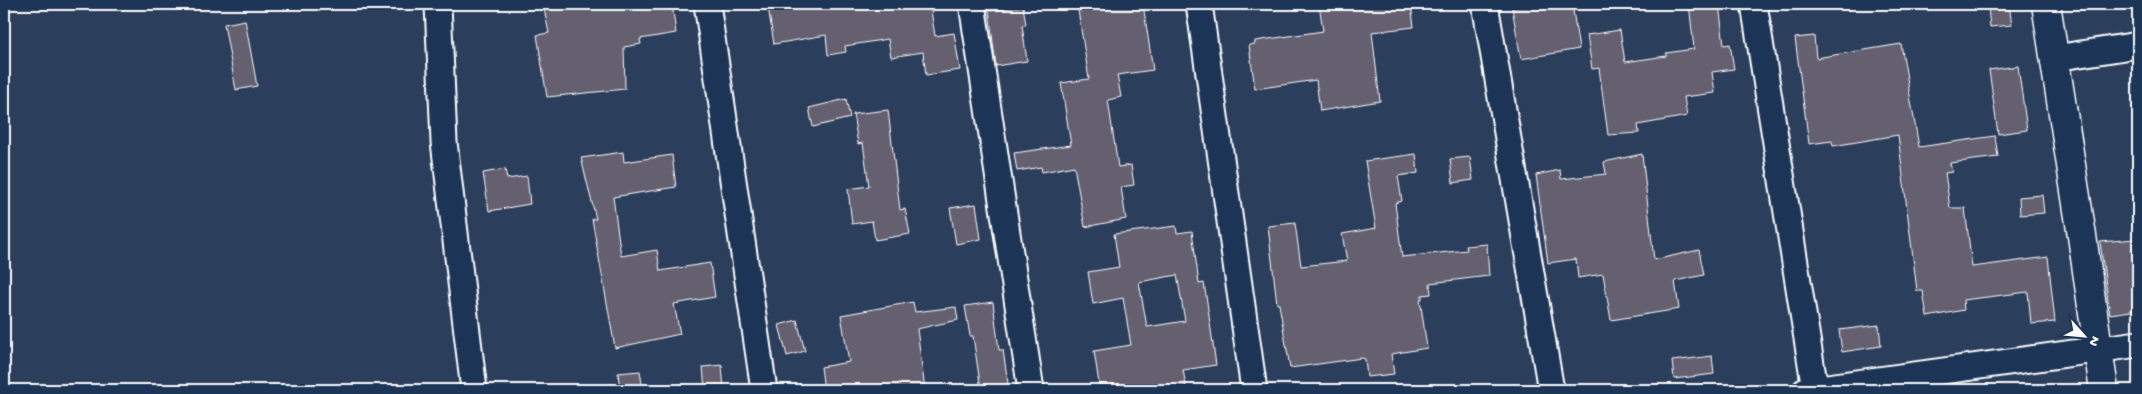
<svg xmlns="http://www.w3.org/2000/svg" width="2142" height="394" viewBox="0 0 2142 394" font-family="'Gochi Hand',sans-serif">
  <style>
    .building { fill: #656170; stroke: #fff; fill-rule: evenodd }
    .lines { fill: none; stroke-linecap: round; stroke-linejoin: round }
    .minor-casing { stroke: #fff; stroke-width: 29 }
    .tertiary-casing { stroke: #fff; stroke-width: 31 }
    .minor { stroke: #1d3557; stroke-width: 25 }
    .tertiary { stroke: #1d3557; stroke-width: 28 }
  </style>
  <rect width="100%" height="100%" fill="#2b3e5c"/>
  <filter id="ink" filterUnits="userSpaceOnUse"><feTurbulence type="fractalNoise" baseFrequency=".02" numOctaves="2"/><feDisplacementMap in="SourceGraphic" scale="10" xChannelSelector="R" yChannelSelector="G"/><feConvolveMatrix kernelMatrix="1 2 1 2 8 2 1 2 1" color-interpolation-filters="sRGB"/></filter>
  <g filter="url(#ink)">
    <g class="building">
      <polygon points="543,4 584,4 585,7 616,4 672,4 676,33 640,39 641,44 624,47 625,89 547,97 537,35 549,33"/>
      <polygon points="787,4 930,4 935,36 954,33 960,70 926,75 923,52 891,57 888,39 845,46 846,52 828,55 826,35 774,44 768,7"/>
      <polygon points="1077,4 1143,4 1153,70 1117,75 1121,97 1108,100 1118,167 1131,165 1134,185 1121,187 1126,219 1085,227 1074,166 1042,172 1041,167 1017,171 1014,153 1071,145 1061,83 1089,79"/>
      <polygon points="1319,4 1411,4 1414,27 1372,32 1380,101 1320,111 1316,80 1255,89 1249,45 1255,44 1255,41 1323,31"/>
      <polygon points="1535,4 1572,4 1579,49 1521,59 1512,8"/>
      <polygon points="1689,4 1719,4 1724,45 1730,44 1734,69 1712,72 1715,93 1684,97 1687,116 1638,125 1639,133 1608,135 1599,68 1592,69 1587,35 1620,30 1625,62 1666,56 1666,53 1694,49"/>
      <polygon points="2009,5 2012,25 1990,27 1988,7"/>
      <polygon points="1023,6 1026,25 1022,25 1027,61 996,66 989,11"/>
      <polygon points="245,20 257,86 236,90 224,24"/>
      <polygon points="1814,36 1816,58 1901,44 1919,147 1995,136 1998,157 1950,163 1952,172 1945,173 1950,208 1965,208 1972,267 2048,257 2055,322 2031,324 2028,292 1963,300 1964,310 1927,317 1923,291 1917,291 1898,135 1833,146 1832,141 1809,144 1795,38"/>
      <polygon points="2018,66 2027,130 1998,134 1989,70"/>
      <polygon points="846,99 850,118 813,127 809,108"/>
      <polygon points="888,110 900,210 905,209 910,234 875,240 872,221 852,224 848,189 869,186 863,143 858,144 853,114"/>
      <polygon points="623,152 624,162 672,155 676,187 613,197 621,256 657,250 660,271 710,263 715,297 674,304 680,334 615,348 592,219 596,219 581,158"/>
      <polygon points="1416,154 1418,173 1398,176 1402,201 1395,203 1402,257 1467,250 1466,246 1487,244 1489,276 1430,283 1431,294 1422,295 1422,299 1420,299 1427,348 1391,354 1394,374 1367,377 1365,359 1362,358 1290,368 1279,304 1277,304 1268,226 1295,223 1301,266 1347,261 1342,234 1376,228 1365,161"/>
      <polygon points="1642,154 1654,260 1699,250 1704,275 1675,281 1679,309 1611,320 1603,274 1578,278 1576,259 1548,263 1536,175 1560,170 1561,179 1606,174 1604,162"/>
      <polygon points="1470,157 1473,180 1453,183 1450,159"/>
      <polygon points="505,169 507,179 527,176 530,204 489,211 483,173"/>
      <polygon points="2042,195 2044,213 2020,215 2019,197"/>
      <polygon points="976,204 981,239 956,244 950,208"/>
      <path d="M 1176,226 L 1177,233 L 1192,231 L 1199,284 L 1204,283 L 1207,302 L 1216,365 L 1183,370 L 1186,386 L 1160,390 L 1100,390 L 1094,351 L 1131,345 L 1123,298 L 1093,304 L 1088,272 L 1119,267 L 1114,234 ZM 1177,275 L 1185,321 L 1147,327 L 1139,282 Z"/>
      <polygon points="2136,239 2138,257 2138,310 2110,314 2100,242"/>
      <polygon points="913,302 915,312 956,307 958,320 917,329 925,390 824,390 821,367 849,362 841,315"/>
      <polygon points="993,302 999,350 1003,350 1009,390 981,390 973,336 970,336 965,306"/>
      <polygon points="797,320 805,351 787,356 779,325"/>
      <polygon points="1879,325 1881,346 1842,352 1839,330"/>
      <polygon points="1712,356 1714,374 1674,379 1672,361"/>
      <polygon points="722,365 724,390 705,390 703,367"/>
      <polygon points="640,371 643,390 620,390 618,373"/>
    </g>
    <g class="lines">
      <defs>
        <g id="minor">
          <polyline points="438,4 444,142 474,390"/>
          <polyline points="707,4 764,390"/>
          <polyline points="972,4 1031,390"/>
          <polyline points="1199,4 1254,390"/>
          <polyline points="1485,4 1551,390"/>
          <polyline points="1754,4 1815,389"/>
          <polyline points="2055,58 2138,45"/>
          <polyline points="1806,390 2138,344"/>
        </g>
        <polyline id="tertiary" points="2046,4 2082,236 2104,390"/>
      </defs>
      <use href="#minor" class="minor-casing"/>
      <use href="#tertiary" class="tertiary-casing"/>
      <use href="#minor" class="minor"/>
      <use href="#tertiary" class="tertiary"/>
    </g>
  </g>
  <rect width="2142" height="394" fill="none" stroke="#1d3557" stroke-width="20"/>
  <rect x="10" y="10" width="2122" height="374" fill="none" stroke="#fff" stroke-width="2" filter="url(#ink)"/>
  <g transform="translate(2084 336) rotate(117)" stroke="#1d3557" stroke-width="4" paint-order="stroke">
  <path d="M0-4L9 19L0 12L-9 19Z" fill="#ffffff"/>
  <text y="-8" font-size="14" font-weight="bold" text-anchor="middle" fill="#ffffff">N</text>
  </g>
</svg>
